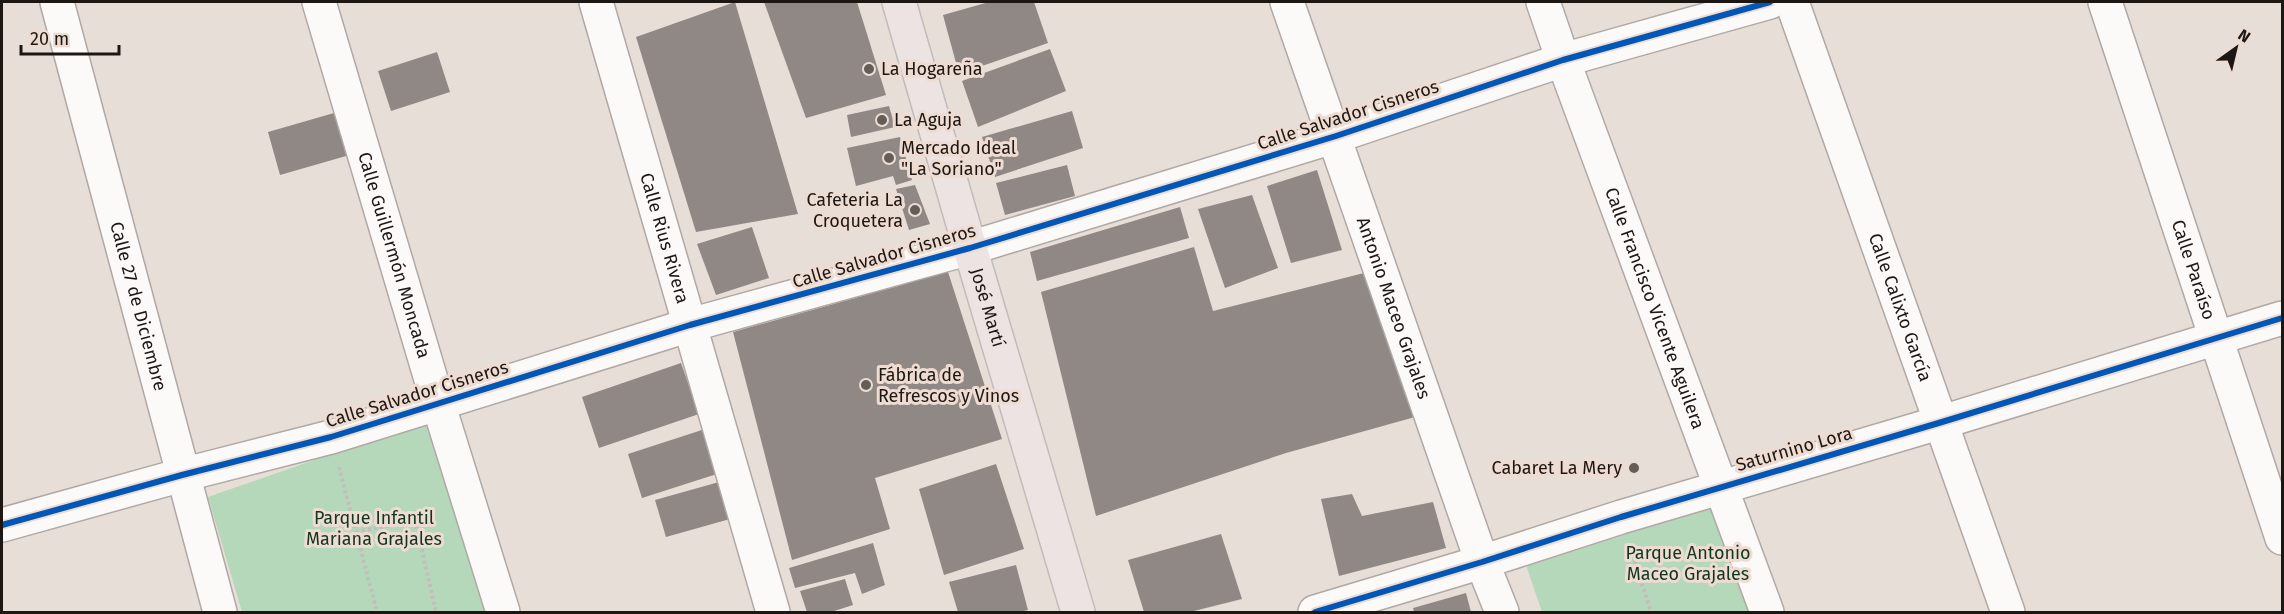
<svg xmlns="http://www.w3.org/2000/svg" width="2284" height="614" viewBox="0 0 2284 614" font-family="'Fira Sans',sans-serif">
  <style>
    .green { fill: #b4d8b9 }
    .building { fill: #908884 }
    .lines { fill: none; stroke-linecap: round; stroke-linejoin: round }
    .street-casing { stroke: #b0a8a4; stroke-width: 36 }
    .secondary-casing { stroke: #b0a8a4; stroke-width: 36 }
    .primary-casing { stroke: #c1bcb9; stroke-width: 36 }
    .path { stroke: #c3bebc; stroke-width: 4; stroke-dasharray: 3 3; stroke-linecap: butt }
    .street { stroke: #fcfaf9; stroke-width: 33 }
    .secondary { stroke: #fcfaf9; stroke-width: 33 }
    .primary { stroke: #ece3e2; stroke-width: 33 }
    .cycleway-casing { stroke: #eedcd2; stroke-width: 10 }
    .cycleway { stroke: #0057b8; stroke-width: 6 }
    .poi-dot { fill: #645d58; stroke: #eedcd2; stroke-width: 2 }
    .labels { text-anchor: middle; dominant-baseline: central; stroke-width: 6; stroke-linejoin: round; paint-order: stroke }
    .poi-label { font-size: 18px; fill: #1d1713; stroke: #eedcd2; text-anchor: start }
    .street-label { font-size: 18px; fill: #1d1713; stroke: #eedcd2 }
    .park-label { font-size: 18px; fill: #11361f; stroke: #eedcd2 }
  </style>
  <rect width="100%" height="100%" fill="#e8ded8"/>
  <g class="green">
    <polygon points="432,423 491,612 242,612 208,497 337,452"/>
    <polygon points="1720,501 1757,612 1542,612 1526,565"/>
  </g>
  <g class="building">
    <polygon points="735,2 798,214 696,232 636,37"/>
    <polygon points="764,2 857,2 886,95 806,118"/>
    <polygon points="989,2 1034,2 1048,43 959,74 943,15"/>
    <polygon points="1050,49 1066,91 978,127 962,81"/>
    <polygon points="437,52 450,92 391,111 378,71"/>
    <polygon points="889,106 895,127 851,137 847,115"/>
    <polygon points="341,111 353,154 280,175 268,132"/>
    <polygon points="1072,111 1083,148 995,177 982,137"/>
    <polygon points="900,137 912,180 896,185 893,176 856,186 847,148"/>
    <polygon points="1067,165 1075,196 1005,215 996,183"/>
    <polygon points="1317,170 1342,250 1291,263 1267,186"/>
    <polygon points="915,185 930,224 909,230 896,189"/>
    <polygon points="1252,195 1278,268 1225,288 1198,209"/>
    <polygon points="1180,207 1189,238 1037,281 1030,252"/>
    <polygon points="752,227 769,278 716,295 697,244"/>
    <polygon points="1194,247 1213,311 1368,272 1415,417 1286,453 1096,516 1041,292"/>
    <polygon points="948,272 1002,439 875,478 890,529 792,560 733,332"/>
    <polygon points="681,363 699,414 599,448 582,397"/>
    <polygon points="705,429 720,473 642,498 628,454"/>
    <polygon points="996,464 1024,549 944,575 919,489"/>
    <polygon points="719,482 730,519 666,537 655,500"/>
    <polygon points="1352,494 1362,516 1433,502 1446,548 1339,576 1321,499"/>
    <polygon points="1221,534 1242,599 1190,612 1144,612 1128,560"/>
    <polygon points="873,543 885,585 862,594 855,573 795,588 789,568"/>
    <polygon points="1016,565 1028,610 1020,612 958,612 949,582"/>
    <polygon points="845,579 853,605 831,612 807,612 800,591"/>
    <polygon points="1466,593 1471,612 1414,612 1413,608"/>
  </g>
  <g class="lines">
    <defs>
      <g id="street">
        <path id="s1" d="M 57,2 L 220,612"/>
        <path id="s2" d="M 319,2 L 438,403 L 503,612"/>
        <path id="s3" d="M 596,2 L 773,612"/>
        <path id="s4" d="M 1543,2 L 1563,60 L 1767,612"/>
        <path id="s5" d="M 1792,2 L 2008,612"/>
        <path id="s6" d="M 2105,2 L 2282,538"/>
        <polyline points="2,525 182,475 331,437 690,325 970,248 1336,136 1563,60 1770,2"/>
      </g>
      <g id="secondary">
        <path id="s7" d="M 1287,2 L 1482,562 L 1502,612"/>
        <polyline points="1315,612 1482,562 1621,517 1942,422 2282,318"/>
      </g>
      <g id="primary">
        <path id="s8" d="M 899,2 L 970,248 L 1078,612"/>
      </g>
    </defs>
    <use href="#street" class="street-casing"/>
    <use href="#secondary" class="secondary-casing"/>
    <use href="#primary" class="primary-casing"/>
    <g class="path">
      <polyline points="339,467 377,612"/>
      <polyline points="356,532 415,520 436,612"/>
      <polyline points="1631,549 1651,612"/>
    </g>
    <use href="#street" class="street"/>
    <use href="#secondary" class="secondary"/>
    <use href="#primary" class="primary"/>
    <defs>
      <g id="cycleway">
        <polyline points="2,525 182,475 331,437 690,325 970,248 1336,136 1563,60 1770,2"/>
        <polyline points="1315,612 1482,562 1621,517 1942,422 2282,318"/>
      </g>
    </defs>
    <use href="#cycleway" class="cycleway-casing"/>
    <use href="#cycleway" class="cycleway"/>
  </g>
  <g class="poi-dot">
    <circle cx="869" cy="69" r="6"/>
    <circle cx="882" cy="120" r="6"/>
    <circle cx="889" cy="158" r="6"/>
    <circle cx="915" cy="210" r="6"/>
    <circle cx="866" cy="385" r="6"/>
    <circle cx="1634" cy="468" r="6"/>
  </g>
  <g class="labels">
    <g class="poi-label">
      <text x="881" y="69">La Hogareña</text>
      <text x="894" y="120">La Aguja</text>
      <text x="901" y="148">Mercado Ideal<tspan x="901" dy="21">"La Soriano"</tspan></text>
      <text x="903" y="200" text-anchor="end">Cafeteria La<tspan x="903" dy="21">Croquetera</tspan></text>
      <text x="878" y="375">Fábrica de<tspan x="878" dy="21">Refrescos y Vinos</tspan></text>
      <text x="1622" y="468" text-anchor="end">Cabaret La Mery</text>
    </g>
    <g class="street-label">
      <text transform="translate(1348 115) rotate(-18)">Calle Salvador Cisneros</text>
      <text stroke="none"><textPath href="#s3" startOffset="246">Calle Rius Rivera</textPath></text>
      <text stroke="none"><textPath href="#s2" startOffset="264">Calle Guillermón Moncada</textPath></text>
      <text transform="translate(884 256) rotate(-16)">Calle Salvador Cisneros</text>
      <text stroke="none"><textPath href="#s6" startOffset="282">Calle Paraíso</textPath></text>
      <text stroke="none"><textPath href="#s1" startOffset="315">Calle 27 de Diciembre</textPath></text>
      <text stroke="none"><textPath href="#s8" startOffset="318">José Martí</textPath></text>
      <text stroke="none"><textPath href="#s7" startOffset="324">Antonio Maceo Grajales</textPath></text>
      <text stroke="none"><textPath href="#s4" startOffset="326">Calle Francisco Vicente Aguilera</textPath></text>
      <text stroke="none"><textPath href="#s5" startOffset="324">Calle Calixto García</textPath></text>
      <text transform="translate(417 394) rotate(-17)">Calle Salvador Cisneros</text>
      <text transform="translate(1794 449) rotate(-16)">Saturnino Lora</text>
    </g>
    <g class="park-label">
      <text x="374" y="518">Parque Infantil<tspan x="374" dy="21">Mariana Grajales</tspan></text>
      <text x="1688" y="553">Parque Antonio<tspan x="1688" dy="21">Maceo Grajales</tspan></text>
    </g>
  </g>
  <rect width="2284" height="614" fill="none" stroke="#1d1713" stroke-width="6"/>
  <g transform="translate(2236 48) rotate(34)" stroke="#eedcd2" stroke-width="4.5" paint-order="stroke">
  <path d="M0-4.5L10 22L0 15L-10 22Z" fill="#1d1713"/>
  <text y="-9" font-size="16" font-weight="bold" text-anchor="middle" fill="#1d1713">N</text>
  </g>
  <path d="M21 45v9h98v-9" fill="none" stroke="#1d1713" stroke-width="3"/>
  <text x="30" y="45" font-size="18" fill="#1d1713" stroke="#eedcd2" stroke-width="4.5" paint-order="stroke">20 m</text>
</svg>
